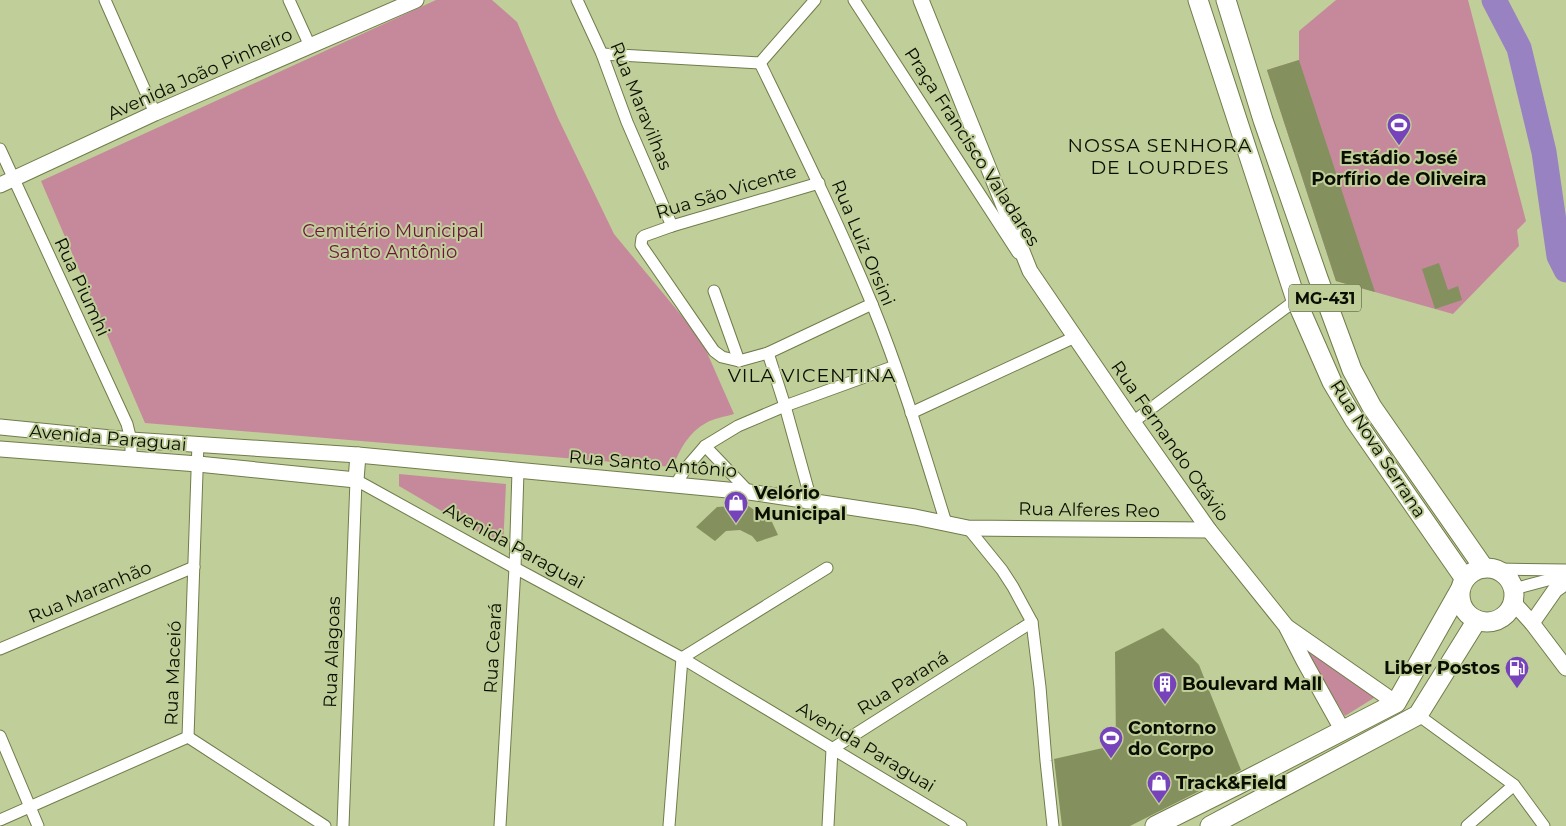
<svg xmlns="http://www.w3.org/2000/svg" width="1566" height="826" viewBox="0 0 1566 826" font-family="Montserrat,sans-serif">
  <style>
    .green { fill: #c6899b }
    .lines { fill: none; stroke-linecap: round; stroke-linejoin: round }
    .river { stroke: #9882c1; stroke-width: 25 }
    .building { fill: #84915e }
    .minor-casing { stroke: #707c4a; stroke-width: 13 }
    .tertiary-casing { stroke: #707c4a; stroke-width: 17 }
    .primary-casing { stroke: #707c4a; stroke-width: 21 }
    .minor { stroke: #fff; stroke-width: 11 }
    .tertiary { stroke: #fff; stroke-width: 15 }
    .primary { stroke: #fff; stroke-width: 19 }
    .labels { text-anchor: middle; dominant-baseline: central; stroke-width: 4; stroke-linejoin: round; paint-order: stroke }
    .shield { fill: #c0ce99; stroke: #41482e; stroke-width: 1 }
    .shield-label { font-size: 16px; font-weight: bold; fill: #0a0e00 }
    .street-label { font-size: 18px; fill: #0a0e00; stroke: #c0ce99 }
    .poi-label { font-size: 18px; font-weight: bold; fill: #0a0e00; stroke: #c0ce99; text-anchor: start }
    .park-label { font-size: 18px; fill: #6d153b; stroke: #c0ce99 }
    .neighbourhood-label { font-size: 19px; letter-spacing: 1px; fill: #0a0e00; stroke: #c0ce99 }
  </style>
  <rect width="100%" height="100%" fill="#c0ce99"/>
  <g class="green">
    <path d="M 436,0 L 492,0 L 517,22 L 558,118 L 614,234 L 701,339 L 734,414 C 725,417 714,418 706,423 C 689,432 679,450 673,467 L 145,423 L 41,181 Z"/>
    <polygon points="1336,0 1468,0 1526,221 1517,230 1519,246 1453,314 1336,281 1267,70 1299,60 1299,31"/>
    <polygon points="399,474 506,484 503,547 399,486"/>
    <polygon points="1297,639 1377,696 1345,716"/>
  </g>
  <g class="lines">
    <polyline class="river" points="1494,0 1519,48 1544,152 1559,256 1566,270"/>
  </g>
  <g class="building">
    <polygon points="1299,60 1375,292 1336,281 1267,70"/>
    <polygon points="1439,263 1448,290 1458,286 1462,300 1435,309 1422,269"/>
    <polygon points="747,505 772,522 778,535 757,542 752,536 740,530 726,531 715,541 696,527 717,507"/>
    <polygon points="1163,628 1199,665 1241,770 1130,826 1062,826 1054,759 1116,745 1115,652"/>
  </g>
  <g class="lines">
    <defs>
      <g id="minor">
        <polyline points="105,0 155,113"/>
        <polyline points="289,0 310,46"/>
        <polyline points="577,0 602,54 627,122 672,226"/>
        <polyline points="854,0 1018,253"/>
        <polyline points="602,54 760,63"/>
        <path d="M 760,63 C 799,143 838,222 872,304 C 901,375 923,449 946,523"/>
        <polyline points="760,63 815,0"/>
        <polyline points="0,149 127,424 131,440 131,458"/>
        <polyline points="819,183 672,226 644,236 642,238 641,245 714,351 722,357 739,361 768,353 872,304"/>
        <polyline points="714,291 739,361"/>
        <polyline points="768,353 785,406 811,500"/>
        <polyline points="911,413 1075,337"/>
        <polyline points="1133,422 1296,300"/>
        <polyline points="705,446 749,492"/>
        <polyline points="676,484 686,468 705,446 738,426 785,406 895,366"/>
        <polyline points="968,528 1002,570 1013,587 1032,622 1040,687 1046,761 1053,826"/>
        <polyline points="1496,569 1566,570"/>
        <polyline points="1514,589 1566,575"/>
        <polyline points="0,649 194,567"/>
        <polyline points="1418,715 1514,785 1544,826"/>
        <polyline points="0,736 38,826"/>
        <polyline points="188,737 325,826"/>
        <polyline points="0,820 188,737 198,443"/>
        <polyline points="343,826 356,480 515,568 682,658 961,826"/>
        <polyline points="500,826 515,568 518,471"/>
        <polyline points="669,826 682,658 827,568"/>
        <polyline points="828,826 832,749 1032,622"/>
        <polyline points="1467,826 1514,785"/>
      </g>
      <g id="tertiary">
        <polyline points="921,0 1030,271 1133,422 1209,530 1286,626 1304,661 1343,731"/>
        <polyline points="0,185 155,113 416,0"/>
        <polyline points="0,427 131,440 358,455 749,492 915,517 968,528 1209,530"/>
        <polyline points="0,449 198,464 356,480 358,455"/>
        <polyline points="1513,602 1532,623 1566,668"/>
        <polyline points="1532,623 1555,590 1566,582"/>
        <polyline points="1287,627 1396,703"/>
      </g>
      <g id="primary">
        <polyline points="1198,0 1296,300 1332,382 1354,419 1465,579"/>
        <polyline points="1226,0 1263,120 1318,278 1352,370 1372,407 1484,568"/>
        <circle cx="1487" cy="595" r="27"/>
        <polyline points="1155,826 1237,785 1396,703 1460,590"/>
        <polyline points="1210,826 1418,715 1477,620"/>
      </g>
    </defs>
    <use href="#minor" class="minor-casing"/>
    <use href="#tertiary" class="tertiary-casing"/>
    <use href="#primary" class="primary-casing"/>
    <use href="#minor" class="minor"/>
    <use href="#tertiary" class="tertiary"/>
    <use href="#primary" class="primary"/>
  </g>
  <defs>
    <symbol id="stadium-pin" viewBox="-11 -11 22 30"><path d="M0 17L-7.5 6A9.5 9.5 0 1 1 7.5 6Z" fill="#7743ba" stroke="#c0ce99"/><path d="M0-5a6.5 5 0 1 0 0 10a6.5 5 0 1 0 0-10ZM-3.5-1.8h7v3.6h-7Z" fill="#fff"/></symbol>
    <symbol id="shop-pin" viewBox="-11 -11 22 30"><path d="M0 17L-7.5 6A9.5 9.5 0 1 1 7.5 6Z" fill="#7743ba" stroke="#c0ce99"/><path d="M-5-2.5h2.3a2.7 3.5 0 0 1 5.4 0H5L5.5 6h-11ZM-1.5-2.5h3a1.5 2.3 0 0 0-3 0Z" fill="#fff"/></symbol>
    <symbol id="fuel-pin" viewBox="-11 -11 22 30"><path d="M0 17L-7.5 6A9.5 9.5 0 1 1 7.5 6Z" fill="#7743ba" stroke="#c0ce99"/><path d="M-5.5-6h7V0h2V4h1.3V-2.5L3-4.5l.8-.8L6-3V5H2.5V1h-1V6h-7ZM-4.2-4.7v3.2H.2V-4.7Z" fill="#fff"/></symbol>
    <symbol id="building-pin" viewBox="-11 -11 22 30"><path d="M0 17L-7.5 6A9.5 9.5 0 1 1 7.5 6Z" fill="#7743ba" stroke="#c0ce99"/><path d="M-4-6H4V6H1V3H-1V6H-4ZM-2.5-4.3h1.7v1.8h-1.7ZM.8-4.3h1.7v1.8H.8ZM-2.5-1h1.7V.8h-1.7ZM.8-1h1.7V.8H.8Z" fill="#fff"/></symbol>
  </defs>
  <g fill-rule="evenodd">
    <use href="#stadium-pin" x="1385" y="111" width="28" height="38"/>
    <use href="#shop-pin" x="722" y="489" width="28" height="38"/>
    <use href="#fuel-pin" x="1503" y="654" width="28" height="38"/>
    <use href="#building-pin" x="1151" y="670" width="28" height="38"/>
    <use href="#stadium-pin" x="1097" y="724" width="28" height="38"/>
    <use href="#shop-pin" x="1145" y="769" width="28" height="38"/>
  </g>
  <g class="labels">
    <rect class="shield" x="1289" y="284.5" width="72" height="27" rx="4"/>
    <g class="shield-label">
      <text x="1325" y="298">MG-431</text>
    </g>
    <g class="street-label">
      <text transform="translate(200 74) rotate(-24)">Avenida João Pinheiro</text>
      <text transform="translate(641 106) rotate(68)">Rua Maravilhas</text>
      <text transform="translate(972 147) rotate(57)">Praça Francisco Valadares</text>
      <text transform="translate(726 192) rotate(-17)">Rua São Vicente</text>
      <text transform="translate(863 243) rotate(67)">Rua Luiz Orsini</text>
      <text transform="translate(82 287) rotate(65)">Rua Piumhi</text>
      <text transform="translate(108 438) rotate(5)">Avenida Paraguai</text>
      <text transform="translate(1170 441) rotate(55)">Rua Fernando Otávio</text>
      <text transform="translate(1378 449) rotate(57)">Rua Nova Serrana</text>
      <text transform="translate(653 464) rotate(5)">Rua Santo Antônio</text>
      <text transform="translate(1089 510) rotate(1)">Rua Alferes Reo</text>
      <text transform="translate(514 546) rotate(29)">Avenida Paraguai</text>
      <text transform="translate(90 592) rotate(-23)">Rua Maranhão</text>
      <text transform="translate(493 648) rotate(-87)">Rua Ceará</text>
      <text transform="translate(332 652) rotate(-88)">Rua Alagoas</text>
      <text transform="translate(173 673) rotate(-88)">Rua Maceió</text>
      <text transform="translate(903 683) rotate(-32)">Rua Paraná</text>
      <text transform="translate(866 747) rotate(31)">Avenida Paraguai</text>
    </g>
    <g class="poi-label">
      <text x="1399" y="158" text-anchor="middle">Estádio José<tspan x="1399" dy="21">Porfírio de Oliveira</tspan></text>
      <text x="754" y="493">Velório<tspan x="754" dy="21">Municipal</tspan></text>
      <text x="1500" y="668" text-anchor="end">Liber Postos</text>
      <text x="1182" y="684">Boulevard Mall</text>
      <text x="1128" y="728">Contorno<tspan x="1128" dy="21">do Corpo</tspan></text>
      <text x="1176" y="783">Track&amp;Field</text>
    </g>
    <g class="park-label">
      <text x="393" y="231">Cemitério Municipal<tspan x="393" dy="21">Santo Antônio</tspan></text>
    </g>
    <g class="neighbourhood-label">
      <text x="1160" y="145">NOSSA SENHORA<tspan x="1160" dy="22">DE LOURDES</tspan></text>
      <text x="812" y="375">VILA VICENTINA</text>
    </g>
  </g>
</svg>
